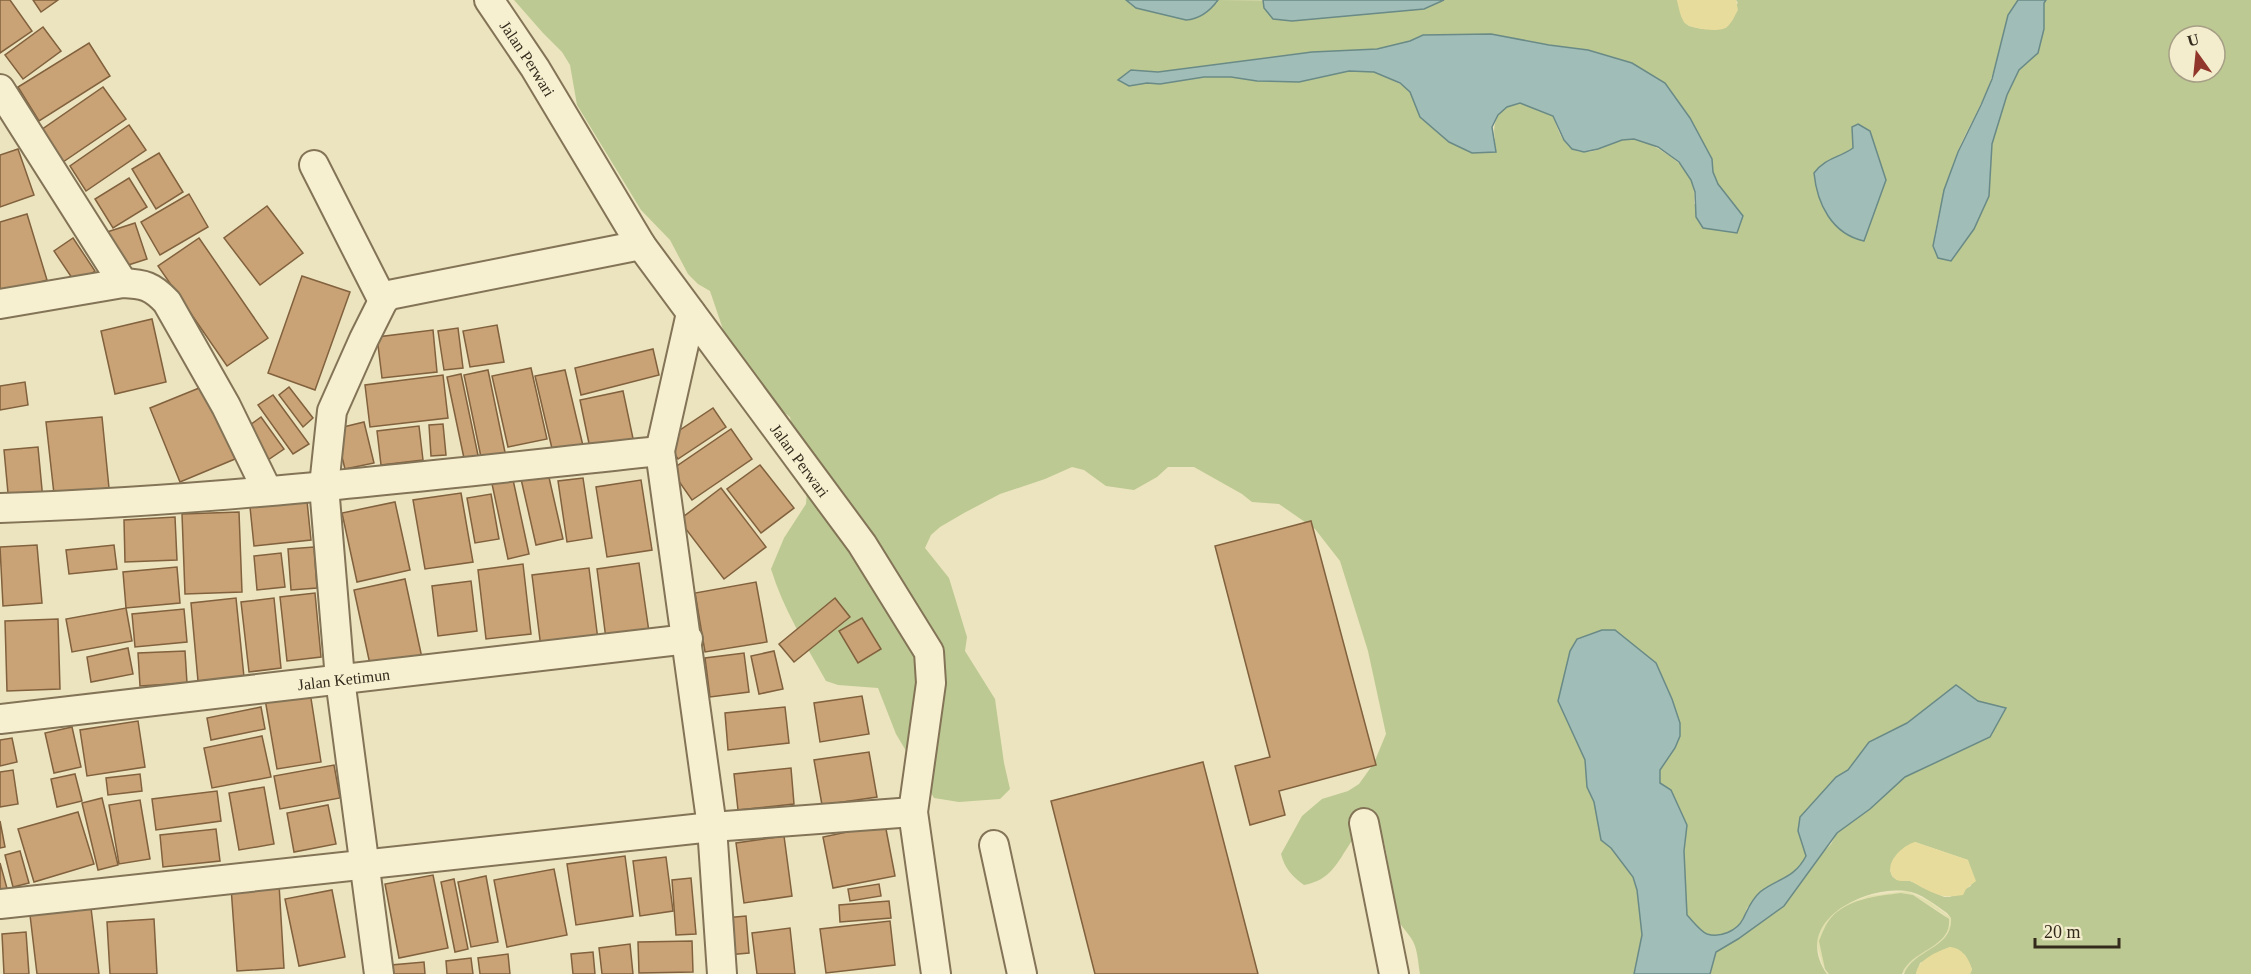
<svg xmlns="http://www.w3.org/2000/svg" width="2251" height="974" viewBox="0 0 2251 974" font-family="Georgia,serif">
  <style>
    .farmland { fill: #e1dfac }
    .green { fill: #bcc993; fill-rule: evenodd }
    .sand { fill: #e7dc9b }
    .water { fill: #a1bdb8; stroke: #698a86; stroke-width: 1.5 }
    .building { fill: #c9a275; stroke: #81613e; stroke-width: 1.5 }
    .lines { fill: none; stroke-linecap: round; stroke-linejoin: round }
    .minor-casing { stroke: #837457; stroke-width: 32 }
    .minor { stroke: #f7f0d0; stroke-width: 28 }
    .labels { text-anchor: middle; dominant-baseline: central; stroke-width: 4.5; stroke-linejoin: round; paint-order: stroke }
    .street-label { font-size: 16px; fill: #332a1c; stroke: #f3edcd }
  </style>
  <rect width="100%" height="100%" fill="#ece4be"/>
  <polygon class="farmland" points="1907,891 1930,902 1951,918 1952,925 1942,942 1902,974 1907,963 1940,941 1950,924 1945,915 1913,895 1901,893 1869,898 1825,969 1829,974 1827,974 1822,963 1816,940 1828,917 1844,905 1869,896"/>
  <g class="green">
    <path d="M 514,0 L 1126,0 L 1131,5 L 1216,4 L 1218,0 L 1442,2 L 1444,0 L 1677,0 L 1684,22 L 1689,26 L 1702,29 L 1709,29 L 1738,3 L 1736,0 L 2018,0 C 2002,26 2000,54 1990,82 C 1981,107 1967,129 1957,153 C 1946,183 1937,214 1933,246 L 1950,261 L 1989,196 L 1992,144 L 2007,95 L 2019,70 L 2038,53 L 2044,29 L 2044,3 L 2046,0 L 2251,0 L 2251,974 L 1970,974 L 1972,969 L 1965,955 L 1950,947 L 1920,963 L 1916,974 L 1904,974 C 1913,949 1953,949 1951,918 L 1947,913 C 1935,905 1920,892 1906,891 C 1862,886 1791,923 1827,974 L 1710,974 L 1716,952 L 1738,939 L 1748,930 L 1831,844 L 1837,833 L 1870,809 L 1905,777 L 1990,737 L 1978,701 L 1956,685 L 1907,723 L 1869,742 L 1848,770 L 1836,777 L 1798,831 L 1806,856 L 1799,869 L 1765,888 L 1747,908 L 1742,922 L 1732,931 L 1719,936 L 1705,934 L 1687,915 L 1684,851 L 1686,837 L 1660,783 L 1660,770 L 1675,748 L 1680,736 L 1680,723 L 1672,699 L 1656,663 L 1615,630 L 1602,630 L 1570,651 L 1558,701 L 1585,760 L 1587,787 L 1594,802 L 1601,840 L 1611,848 L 1633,877 L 1637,890 L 1642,935 L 1634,974 L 1420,974 C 1418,963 1418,948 1411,938 C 1406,930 1399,925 1396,915 C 1390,891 1390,866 1384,842 L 1351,842 C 1337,863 1331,880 1304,885 C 1292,876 1285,869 1281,854 L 1302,816 L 1322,799 L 1348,791 L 1359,784 L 1374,763 L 1386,734 L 1368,651 L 1340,561 L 1315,529 L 1279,504 L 1252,502 L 1242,494 L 1194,467 L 1168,467 L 1157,477 L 1134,490 L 1106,486 L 1084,470 L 1072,467 L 1045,479 L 1000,494 L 964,513 L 940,527 L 931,535 L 925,548 L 949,578 L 967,637 L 965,651 L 995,699 L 1004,763 L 1010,789 L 1000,799 L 959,802 L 934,798 L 896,734 L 878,688 L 838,685 L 826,681 C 806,645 783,609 771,569 L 784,538 L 806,504 L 807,491 L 790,417 L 758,392 L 729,347 L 710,291 L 698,284 L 688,274 L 670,240 L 641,210 L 577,105 L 570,65 L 562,52 L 543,33 ZM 1423,35 L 1498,35 L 1549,45 L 1588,50 L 1632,63 L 1665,83 L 1690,118 L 1712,159 L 1713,172 L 1718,184 L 1734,204 L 1694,204 C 1696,179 1687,168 1668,155 C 1658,148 1646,141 1634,139 C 1613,137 1591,162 1571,148 C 1561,141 1557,127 1553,116 C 1544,112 1532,105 1522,104 C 1501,101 1491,122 1495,139 L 1415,103 L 1410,92 L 1400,84 L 1374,72 L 1361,71 L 1349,71 L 1299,82 L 1258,81 L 1231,77 L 1204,77 L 1160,84 L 1147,83 L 1129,86 L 1138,71 L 1158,72 L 1312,52 L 1377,49 L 1410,41 ZM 2179,36 L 2215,36 L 2215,72 L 2179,72 ZM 1915,842 L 1968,860 L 1971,886 L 1950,897 L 1944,897 L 1910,881 L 1897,880 L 1892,876 L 1890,870 Z"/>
    <path d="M 1901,893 L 1913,895 L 1949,919 C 1952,948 1910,950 1902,974 L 1829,974 L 1825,969 L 1819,941 C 1822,934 1825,925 1830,919 C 1846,899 1877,896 1901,893 Z"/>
  </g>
  <g class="sand">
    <path d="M 1677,0 L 1736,0 L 1738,10 C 1735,15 1732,23 1727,27 C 1721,33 1691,29 1685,23 C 1680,17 1679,8 1677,0 Z"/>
    <path d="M 1915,842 L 1968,860 L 1976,881 L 1966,889 L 1963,895 C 1944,898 1939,896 1923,888 C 1919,886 1914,882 1910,881 C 1904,880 1898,883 1893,877 C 1883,863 1903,845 1915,842 Z"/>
    <path d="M 1950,947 C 1962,948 1969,958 1972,970 L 1970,974 L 1916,974 C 1917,960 1938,951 1950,947 Z"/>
  </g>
  <g class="water">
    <path d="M 1126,0 L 1218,0 C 1210,11 1200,19 1186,20 L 1136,8 Z"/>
    <polygon points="1263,0 1444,0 1424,9 1292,21 1273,19 1264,8"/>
    <polygon points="2018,0 2046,0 2044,3 2044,29 2038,53 2019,70 2007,95 1992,144 1989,196 1974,229 1951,261 1938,258 1933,246 1944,190 1958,152 1981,105 1992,79 2008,15"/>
    <polygon points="1491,34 1549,45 1588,50 1632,63 1665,83 1690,118 1712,159 1713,172 1718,184 1743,216 1737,233 1703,228 1696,217 1695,192 1691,180 1679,162 1658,147 1634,139 1622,140 1598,149 1584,152 1572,149 1564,140 1553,116 1520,103 1507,107 1498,115 1492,127 1496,152 1472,153 1449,142 1420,117 1410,92 1400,83 1374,72 1349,71 1299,82 1257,81 1231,77 1204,77 1160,84 1147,83 1129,86 1118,80 1131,70 1158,72 1312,52 1377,49 1410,41 1423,35"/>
    <path d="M 1858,124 L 1870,131 L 1886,180 L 1864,241 C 1832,234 1817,204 1814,173 C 1825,158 1839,158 1853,148 L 1852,127 Z"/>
    <path d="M 1602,630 L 1615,630 L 1656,663 L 1672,699 L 1680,723 L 1680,736 L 1675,748 L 1660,770 L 1660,783 L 1671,790 L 1687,825 L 1684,851 L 1687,915 C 1692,920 1700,931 1707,934 C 1720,938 1737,931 1743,919 C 1748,909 1751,900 1760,892 C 1778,878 1794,879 1806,856 L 1798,831 L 1800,817 L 1836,777 L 1848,770 L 1869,742 L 1907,723 L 1956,685 L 1978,701 L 2006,708 L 1990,737 L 1905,777 L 1870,809 L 1837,833 L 1784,906 L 1738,939 L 1716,952 L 1710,974 L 1634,974 L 1642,935 L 1637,890 L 1633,877 L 1611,848 L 1601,840 L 1594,802 L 1587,787 L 1585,760 L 1558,701 L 1570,651 L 1577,639 Z"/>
  </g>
  <g class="building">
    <polygon points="0,0 10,0 32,31 0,53"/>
    <polygon points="33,0 58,0 41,12"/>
    <polygon points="43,27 61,51 23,79 5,55"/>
    <polygon points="89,43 110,76 39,121 18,87"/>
    <polygon points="103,87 126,119 63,162 41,130"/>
    <polygon points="129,125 146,150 86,191 70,166"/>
    <polygon points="18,149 34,195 0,207 0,155"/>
    <polygon points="159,153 183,192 156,209 132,169"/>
    <polygon points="129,178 147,207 113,228 95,199"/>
    <polygon points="189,194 208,227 160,255 141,222"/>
    <polygon points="267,206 303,253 260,285 224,238"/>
    <polygon points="27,214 47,280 2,294 0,288 0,222"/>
    <polygon points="135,223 147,259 119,268 107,232"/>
    <polygon points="73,238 95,271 76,284 54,251"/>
    <polygon points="199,238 268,338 227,366 158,266"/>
    <polygon points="302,276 350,292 315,390 268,373"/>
    <polygon points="152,319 166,382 115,394 101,331"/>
    <polygon points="497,325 504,362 470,367 463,331"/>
    <polygon points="458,328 463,368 444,370 438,331"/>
    <polygon points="433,330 437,372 382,378 377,337"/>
    <polygon points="653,349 659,375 581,395 575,368"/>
    <polygon points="531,368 547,439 508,447 492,376"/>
    <polygon points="488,370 506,457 482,462 464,375"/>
    <polygon points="565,370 584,450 554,457 535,376"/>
    <polygon points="461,374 479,460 465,463 447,377"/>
    <polygon points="443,375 448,418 370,427 365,385"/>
    <polygon points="25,382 28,405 0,410 0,386"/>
    <polygon points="204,386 235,459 180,482 150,408"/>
    <polygon points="289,387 313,418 303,427 279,395"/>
    <polygon points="623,391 635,448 592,458 580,400"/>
    <polygon points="273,395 309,444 293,454 258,405"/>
    <polygon points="713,408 726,427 678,459 665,440"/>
    <polygon points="102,417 109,488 54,494 46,422"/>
    <polygon points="261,417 284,449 262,464 239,433"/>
    <polygon points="364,422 374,463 345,469 335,429"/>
    <polygon points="443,424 446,455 431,456 429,425"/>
    <polygon points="419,426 423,460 381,465 377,431"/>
    <polygon points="731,429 752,459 692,500 671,470"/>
    <polygon points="38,447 43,500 9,504 4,450"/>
    <polygon points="760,465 794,508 761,533 727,489"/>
    <polygon points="548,473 563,539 536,545 521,479"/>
    <polygon points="512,475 529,554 508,559 491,479"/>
    <polygon points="583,478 592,538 567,542 558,481"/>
    <polygon points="641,480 652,550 607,557 596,487"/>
    <polygon points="721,488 766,547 724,579 679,520"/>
    <polygon points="461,493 473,562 425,569 413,500"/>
    <polygon points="491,494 499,539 475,543 467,498"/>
    <polygon points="307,501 311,540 254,546 250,507"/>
    <polygon points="395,502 410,570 357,582 342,513"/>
    <polygon points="239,512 242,592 185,594 182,514"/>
    <polygon points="175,517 177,560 125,562 124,520"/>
    <polygon points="1311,521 1376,765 1279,791 1285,815 1250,825 1235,766 1270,757 1215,546"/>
    <polygon points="37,545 42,603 3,606 0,547"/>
    <polygon points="114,545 117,569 69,574 66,550"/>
    <polygon points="314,547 317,588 291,590 288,549"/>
    <polygon points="281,553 285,587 257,590 254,556"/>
    <polygon points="639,563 649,632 606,639 597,569"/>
    <polygon points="523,564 531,634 486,639 478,570"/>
    <polygon points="177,567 180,603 126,608 123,572"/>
    <polygon points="589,568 598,640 541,648 532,575"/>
    <polygon points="405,579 422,658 371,669 354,590"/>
    <polygon points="471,581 477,631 438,636 432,586"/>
    <polygon points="756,582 767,642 705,652 695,593"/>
    <polygon points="315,593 321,657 287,661 280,597"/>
    <polygon points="236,598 244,677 198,681 191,603"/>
    <polygon points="274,598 281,668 249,672 241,602"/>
    <polygon points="835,598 850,617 794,662 779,644"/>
    <polygon points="126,608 132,641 72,652 66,619"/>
    <polygon points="184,609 187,642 135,647 132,614"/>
    <polygon points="862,618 881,649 858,663 839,631"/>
    <polygon points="58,619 60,689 7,691 5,621"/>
    <polygon points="128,648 133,674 91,682 87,657"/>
    <polygon points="185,651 187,683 140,686 138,653"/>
    <polygon points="774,651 783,689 759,694 751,656"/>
    <polygon points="744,653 749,692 710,697 705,658"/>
    <polygon points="310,692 321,762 277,769 265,699"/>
    <polygon points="862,696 869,734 820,742 814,703"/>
    <polygon points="261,707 265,729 211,740 207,718"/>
    <polygon points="785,707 789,743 728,750 725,713"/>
    <polygon points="138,721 145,767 87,776 80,730"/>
    <polygon points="72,727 81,767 54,773 45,733"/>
    <polygon points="262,736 271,777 212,788 204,748"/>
    <polygon points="12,738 17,762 0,766 0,740"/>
    <polygon points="869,752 877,797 822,805 814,760"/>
    <polygon points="1203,762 1258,974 1095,974 1051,801"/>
    <polygon points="334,765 340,798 280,809 274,776"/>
    <polygon points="791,768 794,804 738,810 734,774"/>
    <polygon points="13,770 18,804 0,807 0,772"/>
    <polygon points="75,774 82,801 57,807 51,779"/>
    <polygon points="140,774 142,791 108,795 106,778"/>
    <polygon points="264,787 274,844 239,850 229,793"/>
    <polygon points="217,791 221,821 156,830 152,799"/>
    <polygon points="102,798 118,865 98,870 82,803"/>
    <polygon points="140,800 150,859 119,864 109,805"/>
    <polygon points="328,805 336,844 294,852 287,813"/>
    <polygon points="78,812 94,864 34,882 18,829"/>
    <polygon points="0,821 5,847 0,848"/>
    <polygon points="885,824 895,876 833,888 823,837"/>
    <polygon points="216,829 220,861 163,867 160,835"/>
    <polygon points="784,836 792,896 744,903 736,843"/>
    <polygon points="20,851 29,883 13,887 5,855"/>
    <polygon points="625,856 633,916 576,925 567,864"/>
    <polygon points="666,857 673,911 640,916 633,861"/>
    <polygon points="0,863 8,892 0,895"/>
    <polygon points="554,869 567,935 507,947 494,880"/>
    <polygon points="433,875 448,948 399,958 385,884"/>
    <polygon points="486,876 498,942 471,947 458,882"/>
    <polygon points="691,878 696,934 676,935 672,880"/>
    <polygon points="454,879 468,949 455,952 441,882"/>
    <polygon points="279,884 284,968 237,971 231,887"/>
    <polygon points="879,884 881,896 850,901 848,889"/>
    <polygon points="332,890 345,957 299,966 285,899"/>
    <polygon points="889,901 891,918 840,922 839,905"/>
    <polygon points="91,908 99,974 37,974 30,915"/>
    <polygon points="746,916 749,953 727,955 724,918"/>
    <polygon points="154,919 157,974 110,974 107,922"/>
    <polygon points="890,921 895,965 826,973 820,929"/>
    <polygon points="790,928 795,974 757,974 752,933"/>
    <polygon points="26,932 29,974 4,974 2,934"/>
    <polygon points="692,941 693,972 639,973 638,942"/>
    <polygon points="630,944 633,974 602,974 599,948"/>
    <polygon points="593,952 595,974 573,974 571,954"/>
    <polygon points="508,954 510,974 480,974 478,958"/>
    <polygon points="471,958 473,974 447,974 446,961"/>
    <polygon points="424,962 425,974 391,974 391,965"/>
  </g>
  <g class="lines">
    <defs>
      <g id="minor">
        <path id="s1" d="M 489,0 L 535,68 L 641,245 L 862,544 L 929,652 L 931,683 L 913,812 L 936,974"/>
        <polyline points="0,89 123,283"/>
        <polyline points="314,165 383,301"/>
        <path d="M 0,304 L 123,283 C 144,284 152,286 167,302 L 226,406 L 267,490"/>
        <polyline points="691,313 660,451 712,827 722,974"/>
        <path d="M 0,508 C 221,501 441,474 660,451"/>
        <path id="s2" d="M 0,719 L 688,639"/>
        <polyline points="1364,823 1394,974"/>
        <polyline points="994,845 1022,974"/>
        <polyline points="0,904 712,827 913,812"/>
        <polyline points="379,974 340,679 324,486 332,411 364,339 383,301 389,295 641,245"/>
      </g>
    </defs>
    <use href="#minor" class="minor-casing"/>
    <use href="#minor" class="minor"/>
  </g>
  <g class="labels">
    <g class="street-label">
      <text stroke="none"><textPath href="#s1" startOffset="70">Jalan Perwari</textPath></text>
      <text stroke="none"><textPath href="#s1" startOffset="556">Jalan Perwari</textPath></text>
      <text stroke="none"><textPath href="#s2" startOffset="346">Jalan Ketimun</textPath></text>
    </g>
  </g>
  <g transform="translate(2197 54) rotate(345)"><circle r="28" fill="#f3edcd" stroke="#a69f86" stroke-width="1.5"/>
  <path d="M0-4.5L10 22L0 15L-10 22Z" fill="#90362a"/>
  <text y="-9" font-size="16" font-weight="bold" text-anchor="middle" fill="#332a1c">U</text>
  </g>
  <path d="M2035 938v9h84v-9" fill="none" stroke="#332a1c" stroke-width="3"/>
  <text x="2044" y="938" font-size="18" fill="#332a1c" stroke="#f3edcd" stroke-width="4.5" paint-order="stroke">20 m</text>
</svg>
